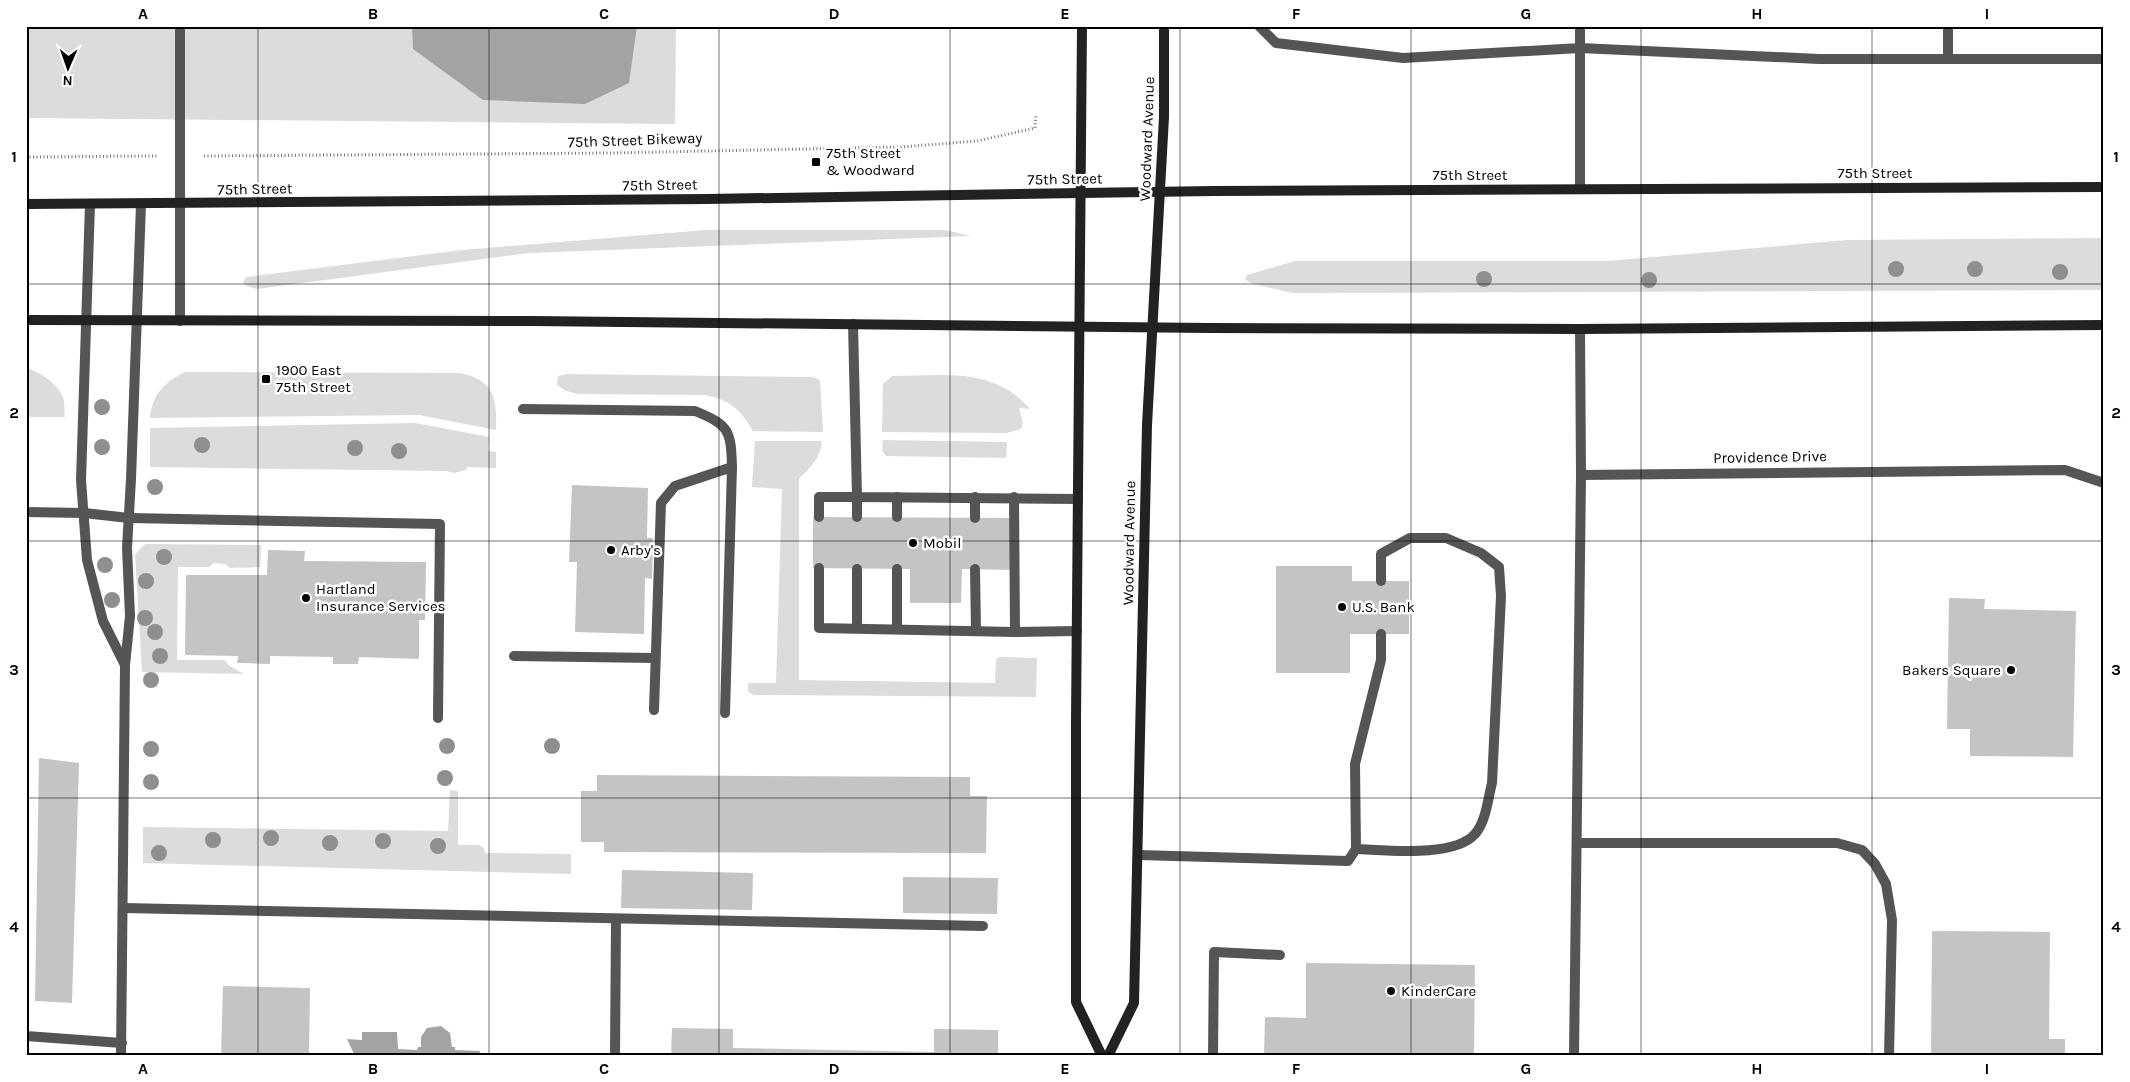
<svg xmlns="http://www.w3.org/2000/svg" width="2130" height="1082" viewBox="0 0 2130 1082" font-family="Karla,sans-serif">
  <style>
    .green { fill: #dcdcdc }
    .water { fill: #a3a3a3 }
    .building { fill: #c4c4c4 }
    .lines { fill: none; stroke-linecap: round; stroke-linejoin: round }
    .path { stroke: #777; stroke-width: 3; stroke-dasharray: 1 2.5; stroke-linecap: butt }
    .service { stroke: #555; stroke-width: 10 }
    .minor { stroke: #555; stroke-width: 10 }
    .secondary { stroke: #222; stroke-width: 10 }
    .tree { fill: #8f8f8f }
    .grid { fill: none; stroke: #000; stroke-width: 1; stroke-opacity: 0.55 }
    .poi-dot { fill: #000; stroke: #fff; stroke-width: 2 }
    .labels { text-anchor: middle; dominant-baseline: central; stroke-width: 5; stroke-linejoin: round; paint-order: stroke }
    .street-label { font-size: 15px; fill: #000; stroke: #fff }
    .poi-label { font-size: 15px; fill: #000; stroke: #fff; text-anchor: start }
    .neatline { fill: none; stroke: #000; stroke-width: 2 }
    .grid-label { font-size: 16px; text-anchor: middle; font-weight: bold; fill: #000 }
  </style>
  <rect width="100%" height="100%" fill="#fff"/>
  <g class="green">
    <polygon points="26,26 676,26 675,124 26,118"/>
    <polygon points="706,230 945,230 971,236 529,253 257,289 246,286 243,282 246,277 462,250"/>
    <polygon points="2104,238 2104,290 1292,293 1250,283 1245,279 1247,275 1295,261 1608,261 1847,240"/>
    <path d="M 26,368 C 40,372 57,383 63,397 C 65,403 64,411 65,417 L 26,417 Z"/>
    <path d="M 185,372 L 461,373 C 495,381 497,399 496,430 L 419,415 L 150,418 C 152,395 164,382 185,372 Z"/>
    <path d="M 566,374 L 813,377 L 820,380 L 823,432 L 753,431 C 740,409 730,400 705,395 L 579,394 L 566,391 L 557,385 L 558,376 Z"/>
    <path d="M 892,376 C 943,376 993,366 1030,409 L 1019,408 L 1023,423 L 1021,429 L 1006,433 L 882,432 L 883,384 Z"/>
    <polygon points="416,423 489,437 488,451 496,452 496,468 467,467 466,470 454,473 446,471 150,467 150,428"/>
    <polygon points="883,440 1007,442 1006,458 886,456 882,450"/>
    <path d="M 755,441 L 822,441 C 821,457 810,468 799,479 L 799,680 L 995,683 L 996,660 L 999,657 L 1037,658 L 1036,697 L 754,695 L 748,692 L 748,683 L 776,683 L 782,489 L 752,487 Z"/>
    <polygon points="145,544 261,545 260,567 230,568 225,564 214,563 209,567 178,567 177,660 225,660 228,665 244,674 142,672 135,554"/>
    <polygon points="450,790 458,791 458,845 479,845 484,848 485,853 571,854 571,874 143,863 143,827 448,831"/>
  </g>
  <g class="water">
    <polygon points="412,26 637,26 629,83 585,104 483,100 413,49"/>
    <polygon points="441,1026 450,1033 452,1047 455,1047 455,1050 480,1051 479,1056 355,1056 347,1039 362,1040 362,1032 397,1032 398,1049 417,1050 418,1047 421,1047 421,1037 427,1028"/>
  </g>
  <g class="building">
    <polygon points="572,485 648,488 647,538 653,538 652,579 645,578 644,634 575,632 577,562 569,562"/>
    <polygon points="813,517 1014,518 1013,570 962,569 961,603 910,603 910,569 813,568"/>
    <polygon points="268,550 305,551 304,561 426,562 425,620 419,620 419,659 359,657 358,664 333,664 333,657 270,656 270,664 244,663 237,663 238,656 185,655 186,575 267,575"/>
    <polygon points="1276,566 1352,566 1352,581 1409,581 1409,634 1350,634 1350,673 1276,673"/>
    <polygon points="1949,598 1985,599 1984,609 2076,611 2073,757 1970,756 1970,729 1947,729"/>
    <polygon points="39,758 79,763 72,1003 35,1001"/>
    <polygon points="597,775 970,777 970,796 987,796 986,853 604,852 604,842 581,842 581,791 597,791"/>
    <polygon points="622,870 753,873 752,910 621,908"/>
    <polygon points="903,877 998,878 997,914 903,913"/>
    <polygon points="1932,931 2050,932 2049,1039 2065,1039 2065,1056 1931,1056"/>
    <polygon points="1306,963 1475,965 1474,1056 1264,1055 1265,1017 1306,1018"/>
    <polygon points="223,986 310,988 309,1056 221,1056"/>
    <polygon points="672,1028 733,1029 733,1048 934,1052 934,1029 998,1030 998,1056 671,1056"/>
  </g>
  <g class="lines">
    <g class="path">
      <polyline points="204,156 611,153 900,147 977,141 1035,128 1036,115"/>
      <polyline points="26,157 157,156"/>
    </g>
    <g class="service">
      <polyline points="180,26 180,321"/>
      <polyline points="1259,26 1276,43 1403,58 1580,48 1580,26"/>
      <polyline points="1948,59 1948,26"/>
      <polyline points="1580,189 1580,48 1819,59 2104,59"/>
      <polyline points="853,324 857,497 1078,499"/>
      <path d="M 523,409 L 695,411 C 729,425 731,430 732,467"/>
      <polyline points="1014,497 1015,632"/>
      <polyline points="819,517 819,497 857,497 857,517"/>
      <polyline points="897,517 897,497"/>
      <polyline points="129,518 440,524 438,718"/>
      <polyline points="975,518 975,497"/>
      <polyline points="819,568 819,628 1015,632 1077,631"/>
      <polyline points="975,569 976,631"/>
      <polyline points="857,628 857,569"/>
      <polyline points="897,629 897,569"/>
      <path d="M 1381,634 L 1381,660 L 1355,764 L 1356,849 C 1386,850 1454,858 1475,834 C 1486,822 1488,798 1492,783 L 1501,596 L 1499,567 L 1481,553 L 1446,538 L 1410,538 L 1381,554 L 1381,581"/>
      <polyline points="514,656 655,658"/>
      <polyline points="654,710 661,503 675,486 732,467 725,713"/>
      <polyline points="1577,843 1837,843 1862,850 1875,864 1886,884 1892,920 1889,1056"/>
      <polyline points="1138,855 1348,861 1356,849"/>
      <polyline points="123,908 983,926"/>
      <polyline points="26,1036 122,1043"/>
      <polyline points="615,1056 616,920"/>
      <polyline points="1213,1056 1214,952 1280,955"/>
      <polyline points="1574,1056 1581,475"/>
    </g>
    <g class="minor">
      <polyline points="90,204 81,480 87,560 103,621 125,665"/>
      <polyline points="1580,329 1581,475 2065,470 2104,483"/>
      <polyline points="26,512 84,513 129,518"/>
      <polyline points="121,1056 125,665 130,616 127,548 131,479 141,204"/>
    </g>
    <g class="secondary">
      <polyline points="1082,26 1076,720 1076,1002 1102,1056"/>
      <polyline points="26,204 707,199 1213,191 2104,187"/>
      <polyline points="26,320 532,321 1210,328 1580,329 2104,325"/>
      <polyline points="1108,1056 1134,1003 1147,425 1164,117 1164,26"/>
    </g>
  </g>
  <g class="tree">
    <circle cx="1896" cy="269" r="8"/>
    <circle cx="1975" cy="269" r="8"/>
    <circle cx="2060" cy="272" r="8"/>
    <circle cx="1484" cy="279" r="8"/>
    <circle cx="1649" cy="280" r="8"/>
    <circle cx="102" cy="407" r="8"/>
    <circle cx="202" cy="445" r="8"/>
    <circle cx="102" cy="447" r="8"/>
    <circle cx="355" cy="448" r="8"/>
    <circle cx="399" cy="451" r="8"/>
    <circle cx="155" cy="487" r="8"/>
    <circle cx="164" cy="557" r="8"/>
    <circle cx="105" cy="565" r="8"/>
    <circle cx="146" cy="581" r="8"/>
    <circle cx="112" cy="600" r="8"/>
    <circle cx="145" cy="618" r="8"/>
    <circle cx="155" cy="632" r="8"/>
    <circle cx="160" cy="656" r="8"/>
    <circle cx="151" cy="680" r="8"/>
    <circle cx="447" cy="746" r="8"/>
    <circle cx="552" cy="746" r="8"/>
    <circle cx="151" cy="749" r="8"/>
    <circle cx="445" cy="778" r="8"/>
    <circle cx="151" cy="782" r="8"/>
    <circle cx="271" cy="838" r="8"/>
    <circle cx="213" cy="840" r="8"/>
    <circle cx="383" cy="841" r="8"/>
    <circle cx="330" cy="843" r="8"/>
    <circle cx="438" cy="846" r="8"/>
    <circle cx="159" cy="853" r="8"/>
  </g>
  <path class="grid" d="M 258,26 L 258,1056M 489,26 L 489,1056M 719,26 L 719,1056M 950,26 L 950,1056M 1180,26 L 1180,1056M 1411,26 L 1411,1056M 1641,26 L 1641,1056M 1872,26 L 1872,1056M 26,284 L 2104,284M 26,541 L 2104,541M 26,798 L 2104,798"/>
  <g class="poi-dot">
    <rect x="811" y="157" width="10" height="10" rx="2.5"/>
    <rect x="261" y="374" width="10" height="10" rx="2.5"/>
    <circle cx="913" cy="543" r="5"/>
    <circle cx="611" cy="550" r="5"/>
    <circle cx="306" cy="598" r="5"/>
    <circle cx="1342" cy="607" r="5"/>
    <circle cx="2011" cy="670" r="5"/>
    <circle cx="1391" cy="991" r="5"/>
  </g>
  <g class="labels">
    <g class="street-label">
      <text transform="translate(1147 139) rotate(-88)">Woodward Avenue</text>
      <text transform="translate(635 140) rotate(-2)">75th Street Bikeway</text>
      <text x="1875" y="173">75th Street</text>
      <text x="1470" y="175">75th Street</text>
      <text transform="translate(1065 179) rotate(-1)">75th Street</text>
      <text transform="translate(660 185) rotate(-1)">75th Street</text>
      <text transform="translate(255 189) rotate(-1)">75th Street</text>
      <text transform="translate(1770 457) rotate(-1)">Providence Drive</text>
      <text transform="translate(1129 543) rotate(-89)">Woodward Avenue</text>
    </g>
    <g class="poi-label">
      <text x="826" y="153">75th Street<tspan x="826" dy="17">&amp; Woodward</tspan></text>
      <text x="276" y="370">1900 East<tspan x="276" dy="17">75th Street</tspan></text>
      <text x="923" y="543">Mobil</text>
      <text x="621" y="550">Arby's</text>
      <text x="316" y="589">Hartland<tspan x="316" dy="17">Insurance Services</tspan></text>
      <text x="1352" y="607">U.S. Bank</text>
      <text x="2001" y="670" text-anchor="end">Bakers Square</text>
      <text x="1401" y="991">KinderCare</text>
    </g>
  </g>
  <rect width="2130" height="1082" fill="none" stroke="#ffffff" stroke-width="55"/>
  <g transform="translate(68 68) rotate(182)" stroke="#ffffff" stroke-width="4" paint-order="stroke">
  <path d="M0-4L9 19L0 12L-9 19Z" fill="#000000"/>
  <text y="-8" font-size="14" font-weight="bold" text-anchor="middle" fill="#000000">N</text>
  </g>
  <rect x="28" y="28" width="2074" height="1026" class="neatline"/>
  <g class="grid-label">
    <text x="143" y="19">A</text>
    <text x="373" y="19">B</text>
    <text x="604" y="19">C</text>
    <text x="834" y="19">D</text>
    <text x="1065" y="19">E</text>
    <text x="1296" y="19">F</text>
    <text x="1526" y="19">G</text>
    <text x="1757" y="19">H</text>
    <text x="1987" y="19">I</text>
    <text x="14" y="162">1</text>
    <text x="2116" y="162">1</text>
    <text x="14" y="418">2</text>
    <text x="2116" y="418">2</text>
    <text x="14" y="675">3</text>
    <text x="2116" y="675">3</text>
    <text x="14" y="932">4</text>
    <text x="2116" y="932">4</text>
    <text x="143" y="1074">A</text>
    <text x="373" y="1074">B</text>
    <text x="604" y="1074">C</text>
    <text x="834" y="1074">D</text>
    <text x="1065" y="1074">E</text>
    <text x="1296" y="1074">F</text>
    <text x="1526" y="1074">G</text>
    <text x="1757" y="1074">H</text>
    <text x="1987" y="1074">I</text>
  </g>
</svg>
